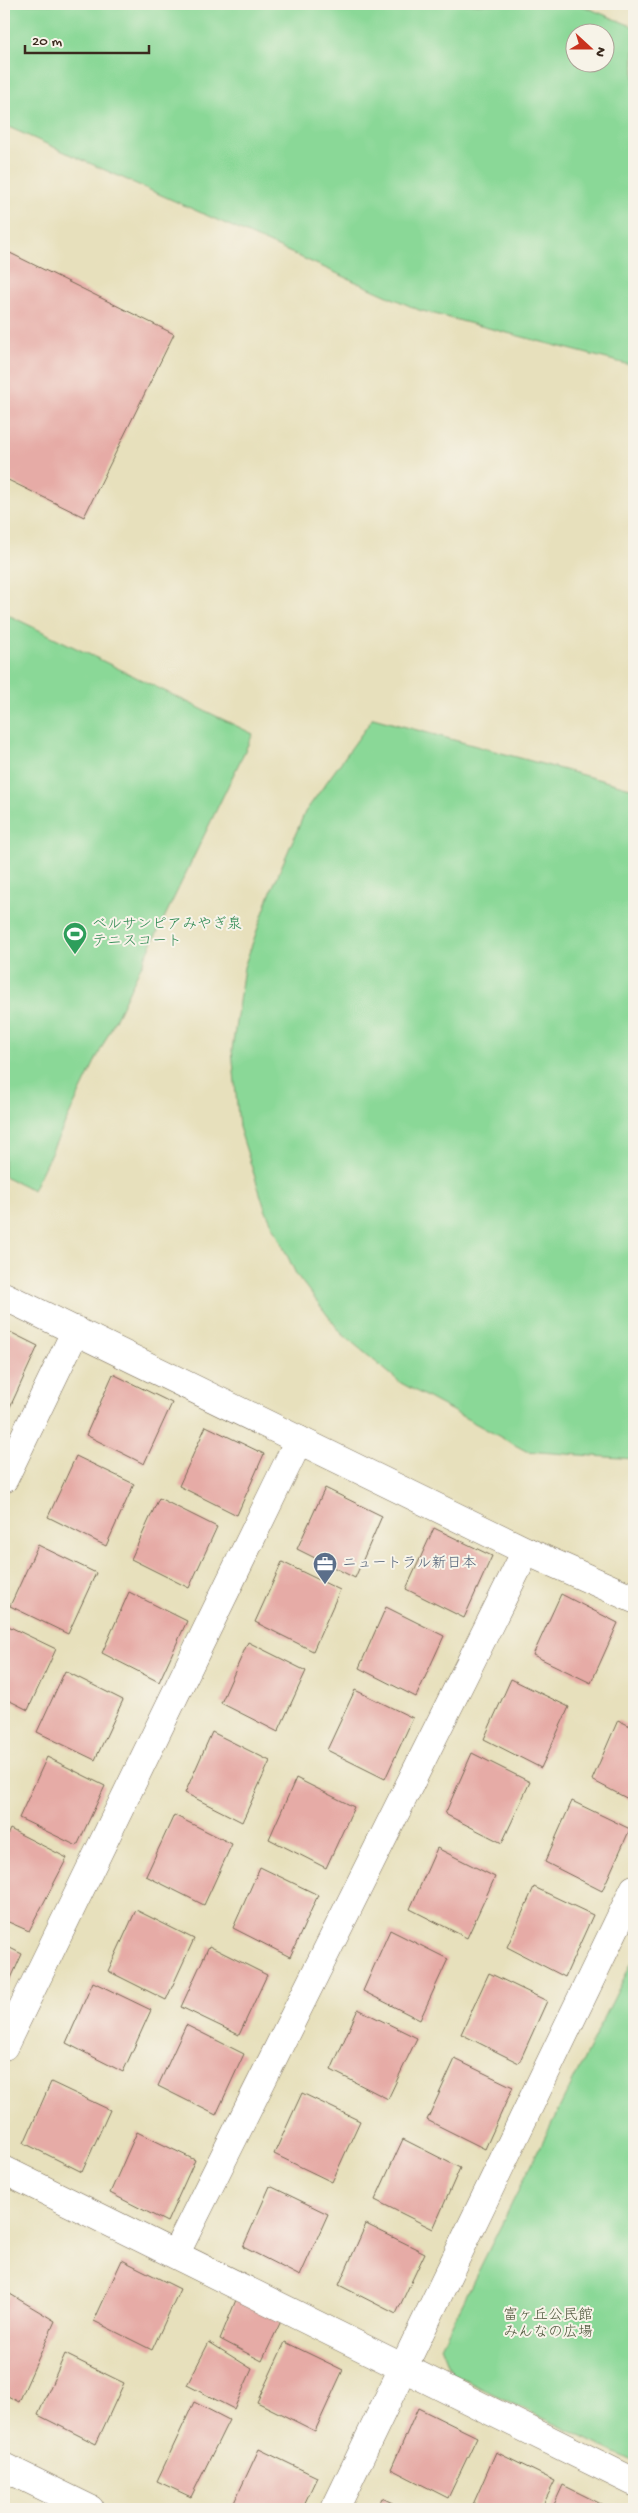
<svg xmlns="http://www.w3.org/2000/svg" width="638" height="2513" viewBox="0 0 638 2513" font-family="'Gochi Hand','Klee One',sans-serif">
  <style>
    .green { fill: #8ad897; stroke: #62815a; fill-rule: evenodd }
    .building { fill: #e6aba6 }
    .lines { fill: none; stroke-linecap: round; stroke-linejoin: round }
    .minor-casing { stroke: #776a55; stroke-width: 29 }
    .minor { stroke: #fff; stroke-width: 28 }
    .labels { text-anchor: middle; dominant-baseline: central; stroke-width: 4; stroke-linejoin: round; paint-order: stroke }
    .leisure-label { font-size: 15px; fill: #27864d; stroke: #f7f3e8; text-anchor: start }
    .service-label { font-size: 15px; fill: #4e5e75; stroke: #f7f3e8; text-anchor: start }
    .park-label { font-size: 15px; fill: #4f563c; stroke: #f7f3e8 }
  </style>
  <rect width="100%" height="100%" fill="#f7f3e8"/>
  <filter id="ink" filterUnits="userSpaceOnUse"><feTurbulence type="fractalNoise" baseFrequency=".02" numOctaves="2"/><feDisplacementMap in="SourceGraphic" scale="10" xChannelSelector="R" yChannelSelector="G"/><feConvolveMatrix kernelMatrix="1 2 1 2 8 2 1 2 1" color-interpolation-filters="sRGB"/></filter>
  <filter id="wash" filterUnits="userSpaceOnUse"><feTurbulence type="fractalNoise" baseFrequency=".0096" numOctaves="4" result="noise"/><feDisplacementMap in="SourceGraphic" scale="20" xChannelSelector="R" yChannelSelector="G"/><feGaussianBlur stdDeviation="1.12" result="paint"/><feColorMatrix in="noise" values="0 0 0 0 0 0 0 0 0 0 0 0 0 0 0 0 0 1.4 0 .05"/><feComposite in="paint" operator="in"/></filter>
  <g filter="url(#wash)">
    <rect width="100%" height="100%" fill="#e7e0bc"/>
    <g class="green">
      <path d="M 4,4 L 578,4 L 634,27 L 634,366 L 419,310 L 4,125 ZM 576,32 L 606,32 L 606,62 L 576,62 Z"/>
      <polygon points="4,613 253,734 33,1190 4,1176"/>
      <polygon points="373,718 634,789 634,1459 526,1451 401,1383 341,1333 296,1274 265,1209 239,1127 232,1050 244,967 271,891 305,812"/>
      <polygon points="634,1958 634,2462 452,2374 441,2346"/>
    </g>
    <g id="blocks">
      <g class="building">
        <polygon points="4,250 174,334 84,517 4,478"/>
        <polygon points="4,1329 38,1346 10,1407 4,1404"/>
        <polygon points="113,1374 172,1403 144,1464 86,1435"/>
        <polygon points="206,1426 264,1454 237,1515 179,1486"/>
        <polygon points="76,1456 134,1484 106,1546 48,1517"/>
        <polygon points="325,1488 382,1516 355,1578 297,1549"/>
        <polygon points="159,1498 217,1527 189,1588 131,1559"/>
        <polygon points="434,1528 492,1556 464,1618 406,1589"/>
        <polygon points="38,1545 96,1573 68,1634 10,1606"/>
        <polygon points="282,1562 340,1590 313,1651 255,1622"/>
        <polygon points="129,1592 187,1621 159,1682 102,1653"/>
        <polygon points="561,1594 618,1623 591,1683 533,1655"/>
        <polygon points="386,1607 444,1636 416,1697 359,1668"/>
        <polygon points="4,1624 56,1649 28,1710 4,1698"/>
        <polygon points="248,1642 306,1671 278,1732 221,1703"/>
        <polygon points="65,1671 123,1700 95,1760 37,1732"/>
        <polygon points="511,1679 569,1707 541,1768 484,1739"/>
        <polygon points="355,1690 413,1718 385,1779 327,1750"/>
        <polygon points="618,1720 634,1728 634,1802 592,1780"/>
        <polygon points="212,1732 270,1761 242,1822 185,1793"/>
        <polygon points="472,1753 530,1782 502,1843 445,1814"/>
        <polygon points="47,1757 105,1786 77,1846 19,1818"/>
        <polygon points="296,1778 354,1807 326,1868 269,1839"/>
        <polygon points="572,1801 630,1829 602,1891 545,1862"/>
        <polygon points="174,1815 232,1844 204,1905 146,1876"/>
        <polygon points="10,1829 67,1858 29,1931 4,1920 4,1842"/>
        <polygon points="437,1848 495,1877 467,1938 410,1909"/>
        <polygon points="260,1867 318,1895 290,1957 233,1928"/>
        <polygon points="534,1887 593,1915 565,1977 507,1947"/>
        <polygon points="136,1910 194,1939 166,2000 108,1971"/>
        <polygon points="390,1930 448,1959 420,2020 363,1991"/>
        <polygon points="4,1945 22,1954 4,1994"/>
        <polygon points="209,1946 267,1975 239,2035 181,2007"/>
        <polygon points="489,1973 547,2001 519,2063 461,2034"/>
        <polygon points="93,1982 151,2010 123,2072 66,2043"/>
        <polygon points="358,2009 417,2038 388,2099 331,2070"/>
        <polygon points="186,2025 244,2054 216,2115 158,2086"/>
        <polygon points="455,2059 513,2087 485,2149 427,2120"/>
        <polygon points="51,2082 110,2110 82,2172 24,2143"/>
        <polygon points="302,2093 360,2121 332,2182 274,2154"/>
        <polygon points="137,2132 195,2160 167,2222 110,2193"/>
        <polygon points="403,2139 460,2168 433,2229 375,2200"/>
        <polygon points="270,2186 328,2214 300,2276 243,2247"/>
        <polygon points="366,2224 425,2253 396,2314 339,2285"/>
        <polygon points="122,2260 180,2289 152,2350 94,2321"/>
        <polygon points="10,2294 55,2321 19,2402 4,2394 4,2307"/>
        <polygon points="238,2295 281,2321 262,2361 220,2339"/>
        <polygon points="209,2342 252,2369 234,2409 187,2385"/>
        <polygon points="285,2342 343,2370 315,2431 257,2402"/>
        <polygon points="65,2354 124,2383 96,2444 38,2415"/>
        <polygon points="194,2402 229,2420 191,2497 157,2481"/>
        <polygon points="418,2408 477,2437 448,2498 391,2469"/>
        <polygon points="259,2449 317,2477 302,2509 231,2509"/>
        <polygon points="496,2452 555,2481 541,2509 471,2509"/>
        <polygon points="563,2485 611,2509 552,2509"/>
        <polygon points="382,2498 405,2509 377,2509"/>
      </g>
    </g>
  </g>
  <g filter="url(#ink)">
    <use href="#blocks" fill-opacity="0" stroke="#776a55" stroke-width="1"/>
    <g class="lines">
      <defs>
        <g id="minor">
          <polyline points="4,1296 526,1551 634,1599"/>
          <polyline points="4,1479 76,1330"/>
          <polyline points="4,2046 299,1440"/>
          <polyline points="4,2170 634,2482"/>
          <polyline points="176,2253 526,1551"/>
          <polyline points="4,2467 90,2509"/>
          <polyline points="335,2509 634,1889"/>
        </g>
      </defs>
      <use href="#minor" class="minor-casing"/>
      <use href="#minor" class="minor"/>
    </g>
  </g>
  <defs>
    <symbol id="stadium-pin" viewBox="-11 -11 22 30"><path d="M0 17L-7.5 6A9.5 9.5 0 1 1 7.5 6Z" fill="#2e9e5b" stroke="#f7f3e8"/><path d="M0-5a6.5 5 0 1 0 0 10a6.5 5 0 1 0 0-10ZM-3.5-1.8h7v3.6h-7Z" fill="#fff"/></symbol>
    <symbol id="office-pin" viewBox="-11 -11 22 30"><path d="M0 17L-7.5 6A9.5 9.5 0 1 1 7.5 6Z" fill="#5c6f8a" stroke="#f7f3e8"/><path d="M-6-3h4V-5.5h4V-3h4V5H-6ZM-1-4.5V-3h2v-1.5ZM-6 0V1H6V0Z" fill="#fff"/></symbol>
  </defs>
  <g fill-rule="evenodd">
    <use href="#stadium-pin" x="61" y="920" width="28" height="38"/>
    <use href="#office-pin" x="311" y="1550" width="28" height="38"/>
  </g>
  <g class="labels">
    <g class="leisure-label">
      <text x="92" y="925">ベルサンピアみやぎ泉<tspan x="92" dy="17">テニスコート</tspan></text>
    </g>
    <g class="service-label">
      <text x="342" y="1564">ニュートラル新日本</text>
    </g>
    <g class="park-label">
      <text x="548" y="2316">富ヶ丘公民館<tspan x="548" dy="17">みんなの広場</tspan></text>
    </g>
  </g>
  <rect width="638" height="2513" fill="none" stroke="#f7f3e8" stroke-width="20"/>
  <g transform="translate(590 48) rotate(111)"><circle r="24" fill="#f7f3e8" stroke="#aca397"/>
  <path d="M0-4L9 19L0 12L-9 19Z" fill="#c8321e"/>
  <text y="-8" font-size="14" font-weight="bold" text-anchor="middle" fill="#3b2a1e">N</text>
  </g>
  <path d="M25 45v8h124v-8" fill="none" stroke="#3b2a1e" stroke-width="2.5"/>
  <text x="32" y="45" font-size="15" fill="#3b2a1e" stroke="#f7f3e8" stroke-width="4" paint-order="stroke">20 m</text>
</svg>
